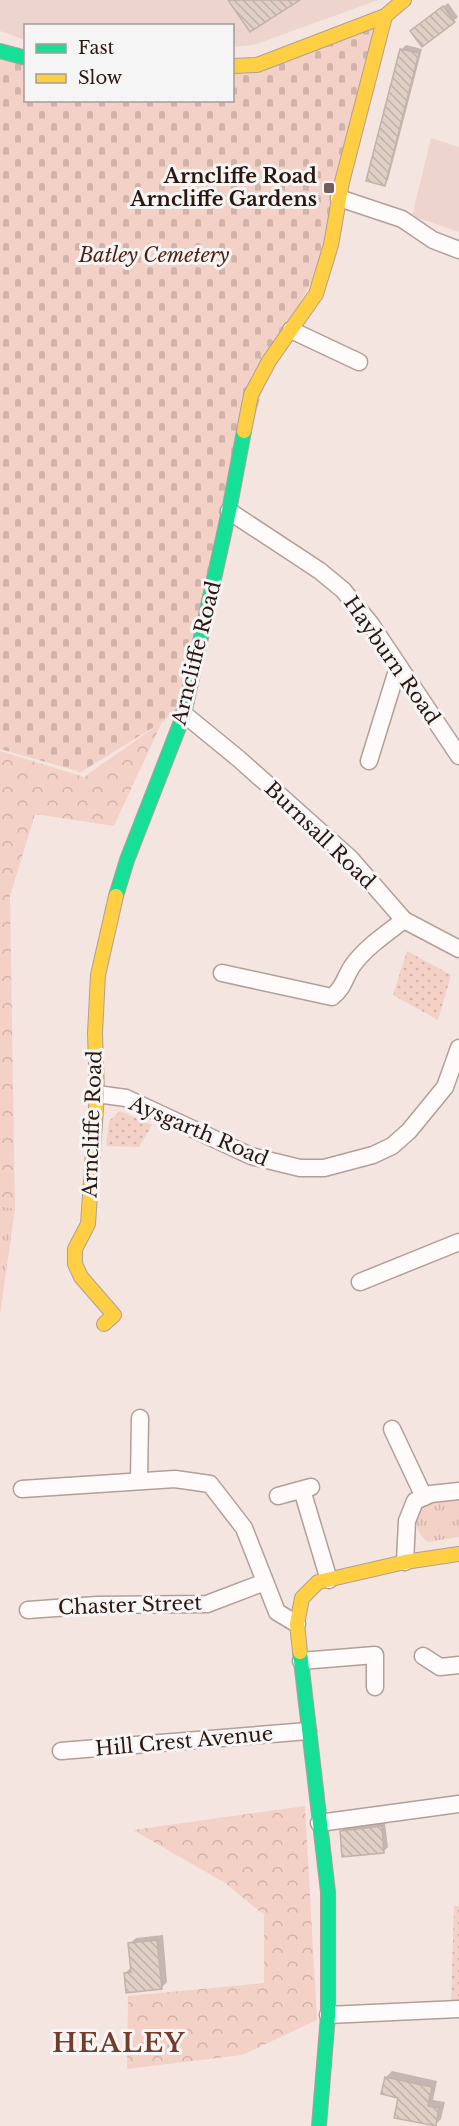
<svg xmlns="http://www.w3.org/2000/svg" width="459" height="2126" viewBox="0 0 459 2126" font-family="'Libre Baskerville',serif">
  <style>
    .built { fill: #edd5ce }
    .grass { fill: url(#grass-tufts) }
    .forest { fill: url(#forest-crowns) }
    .cemetery { fill: url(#cemetery-stones) }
    .park { fill: url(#park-dots) }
    .shadow { fill: #0003 }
    .building { fill: url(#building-back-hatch); stroke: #c3b2a8; stroke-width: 1.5 }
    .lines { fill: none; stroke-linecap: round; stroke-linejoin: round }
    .street-casing { stroke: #b19f99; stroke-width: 19 }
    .fast-casing { stroke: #b19f99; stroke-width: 16 }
    .slow-casing { stroke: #b19f99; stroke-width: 16 }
    .street { stroke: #fefbfa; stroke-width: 16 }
    .fast { stroke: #16e098; stroke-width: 14 }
    .slow { stroke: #ffcf43; stroke-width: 14 }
    .poi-dot { fill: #735e58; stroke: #f5f5f5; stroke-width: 2 }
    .labels { text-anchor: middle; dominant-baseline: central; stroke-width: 6; stroke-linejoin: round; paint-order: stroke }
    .poi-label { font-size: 20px; font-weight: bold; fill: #2d160e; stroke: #f5f5f5; text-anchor: end }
    .park-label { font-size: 20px; font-style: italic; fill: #4e1f10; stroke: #f5f5f5 }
    .street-label { font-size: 20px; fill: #2d160e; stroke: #f5f5f5 }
    .district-label { font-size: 26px; font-weight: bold; letter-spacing: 1.5px; fill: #733c2b; stroke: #f5f5f5 }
  </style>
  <defs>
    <pattern id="grass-tufts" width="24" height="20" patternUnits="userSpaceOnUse" patternTransform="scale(1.5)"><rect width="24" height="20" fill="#f3d1c7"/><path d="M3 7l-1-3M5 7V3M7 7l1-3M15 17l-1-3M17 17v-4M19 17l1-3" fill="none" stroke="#d1b3aa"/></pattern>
    <pattern id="forest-crowns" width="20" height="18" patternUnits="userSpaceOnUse" patternTransform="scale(1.5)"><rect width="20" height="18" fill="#f3d1c7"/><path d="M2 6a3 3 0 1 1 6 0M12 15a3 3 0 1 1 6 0" fill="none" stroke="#d1b3aa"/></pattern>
    <pattern id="cemetery-stones" width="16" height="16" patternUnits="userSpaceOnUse" patternTransform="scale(1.5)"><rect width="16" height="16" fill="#f3d1c7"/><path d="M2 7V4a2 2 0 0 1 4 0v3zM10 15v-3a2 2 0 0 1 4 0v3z" fill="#d1b3aa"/></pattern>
    <pattern id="park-dots" width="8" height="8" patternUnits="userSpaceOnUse" patternTransform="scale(1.5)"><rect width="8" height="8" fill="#f3d1c7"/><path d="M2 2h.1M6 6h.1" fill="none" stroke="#d1b3aa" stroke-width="1.8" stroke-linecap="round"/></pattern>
    <pattern id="building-back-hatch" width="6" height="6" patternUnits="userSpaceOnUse" patternTransform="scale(1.5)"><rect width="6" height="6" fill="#e0cfc5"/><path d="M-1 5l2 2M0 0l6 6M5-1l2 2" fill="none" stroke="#c0b1a8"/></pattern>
  </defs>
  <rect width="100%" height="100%" fill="#f5e5e0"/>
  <g class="built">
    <polygon points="0,0 378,0 254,45 233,47 232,26 26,26 25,40 0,31"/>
    <polygon points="431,138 459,147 459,232 412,216"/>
  </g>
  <g class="grass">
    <polygon points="0,1206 15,1209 0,1314"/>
    <path d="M 459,1498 L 459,1537 L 428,1542 C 413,1532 412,1511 430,1502 C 438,1499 450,1499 459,1498 Z"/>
  </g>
  <g class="forest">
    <polygon points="162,722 114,826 35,814 10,896 15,1209 0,1206 0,751 84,777"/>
    <polygon points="305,1806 317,2020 242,2055 127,2069 128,1996 264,1983 264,1915 225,1883 133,1830"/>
  </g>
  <polygon class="cemetery" points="385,16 331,245 269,361 184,705 162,722 81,772 0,749 0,51 25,58 26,100 232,100 233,66"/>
  <g class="park">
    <polygon points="407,951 451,975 438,1020 393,995"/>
    <polygon points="120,1111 152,1125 139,1147 106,1146 109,1121"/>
    <polygon points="454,1906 459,1906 459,2004 451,2004"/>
  </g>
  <g class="shadow">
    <polygon points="448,3 458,17 422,45 416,28"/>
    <polygon points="406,45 422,49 388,180 384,184 368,180 402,49"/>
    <polygon points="385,1823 388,1847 384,1851 341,1831 345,1827"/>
    <polygon points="163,1935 167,1982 161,1988 125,1973 132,1967 129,1944 136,1938"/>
    <polygon points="392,2071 437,2081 433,2100 445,2102 441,2119 435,2125 400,2097 386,2077"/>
  </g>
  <g class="building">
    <polygon points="228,0 300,0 250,32"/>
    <polygon points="443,6 455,22 422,47 410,31"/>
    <polygon points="400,49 419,53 385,186 366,181"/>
    <polygon points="382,1826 384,1853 342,1857 340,1831"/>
    <polygon points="157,1940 162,1989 126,1993 124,1973 131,1972 128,1943"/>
    <polygon points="385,2077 432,2087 428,2106 439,2108 436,2126 394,2118 398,2098 381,2094"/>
  </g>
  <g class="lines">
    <defs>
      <g id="street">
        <polyline points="339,198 402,219 433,240 459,250"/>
        <polyline points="291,330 359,362"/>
        <polyline points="229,511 320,571 343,590 370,623 459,756"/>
        <polyline points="184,714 239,759 350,858 404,920 459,949"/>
        <polyline points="369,761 398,667"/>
        <path d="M 222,973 L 332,997 C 344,988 345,976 353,965 C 366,947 387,933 404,920"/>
        <polyline points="97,1094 126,1098 251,1156 300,1168 324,1168 373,1155 392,1146 409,1131 445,1087 459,1048"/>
        <polyline points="360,1282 459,1242"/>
        <polyline points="392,1429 424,1497"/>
        <polyline points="139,1481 140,1418"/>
        <polyline points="22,1489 175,1479 210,1484 244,1528 277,1612 297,1624"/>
        <polyline points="302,1490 329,1580"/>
        <polyline points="278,1496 311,1487"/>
        <polyline points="405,1562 407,1521 415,1501 431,1494 459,1491"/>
        <polyline points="28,1610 97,1605 207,1604 265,1582"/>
        <polyline points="423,1656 440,1667 459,1665"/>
        <polyline points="301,1661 375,1655 375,1687"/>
        <polyline points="61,1751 308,1731"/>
        <polyline points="319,1823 459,1804"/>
        <polyline points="328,2015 459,2009"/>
      </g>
      <g id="fast">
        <polyline points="0,51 26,58"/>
        <polyline points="116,896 127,860 184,714 229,511 244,431"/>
        <polyline points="300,1652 328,1892 328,2015 319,2126"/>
      </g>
      <g id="slow">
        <polyline points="232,66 257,65 385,16 404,0"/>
        <polyline points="244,431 251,395 269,361 316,294 331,245 342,182 385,16"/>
        <polyline points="104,1324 114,1315 81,1277 75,1264 75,1249 88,1224 97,1094 95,1033 98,975 116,896"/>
        <polyline points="300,1652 297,1624 302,1598 318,1582 405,1562 459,1554"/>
      </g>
    </defs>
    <use href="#street" class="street-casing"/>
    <use href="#fast" class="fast-casing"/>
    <use href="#slow" class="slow-casing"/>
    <use href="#street" class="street"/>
    <use href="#fast" class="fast"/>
    <use href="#slow" class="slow"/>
  </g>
  <rect class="poi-dot" x="323" y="182" width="12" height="12" rx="3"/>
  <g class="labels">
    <g class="poi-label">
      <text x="317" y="176">Arncliffe Road<tspan x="317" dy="23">Arncliffe Gardens</tspan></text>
    </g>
    <g class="park-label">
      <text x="154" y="255">Batley Cemetery</text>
    </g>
    <g class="street-label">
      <text transform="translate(196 653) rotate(-76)">Arncliffe Road</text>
      <text transform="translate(392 660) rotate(55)">Hayburn Road</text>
      <text transform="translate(320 835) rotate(44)">Burnsall Road</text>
      <text transform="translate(92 1124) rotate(-88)">Arncliffe Road</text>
      <text transform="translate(199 1131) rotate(23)">Aysgarth Road</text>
      <text transform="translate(130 1605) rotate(-2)">Chaster Street</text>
      <text transform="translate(184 1741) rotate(-5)">Hill Crest Avenue</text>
    </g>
    <g class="district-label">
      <text x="119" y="2043">HEALEY</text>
    </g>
  </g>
  <rect x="24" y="24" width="210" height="78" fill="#f5f5f5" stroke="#a59c99" stroke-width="1.5"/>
  <rect x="36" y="44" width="30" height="9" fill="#16e098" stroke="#a59c99" stroke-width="1.5"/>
  <text x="78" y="54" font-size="18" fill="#2d160e">Fast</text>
  <rect x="36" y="74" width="30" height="9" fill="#ffcf43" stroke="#a59c99" stroke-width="1.5"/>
  <text x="78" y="84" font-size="18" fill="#2d160e">Slow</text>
</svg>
